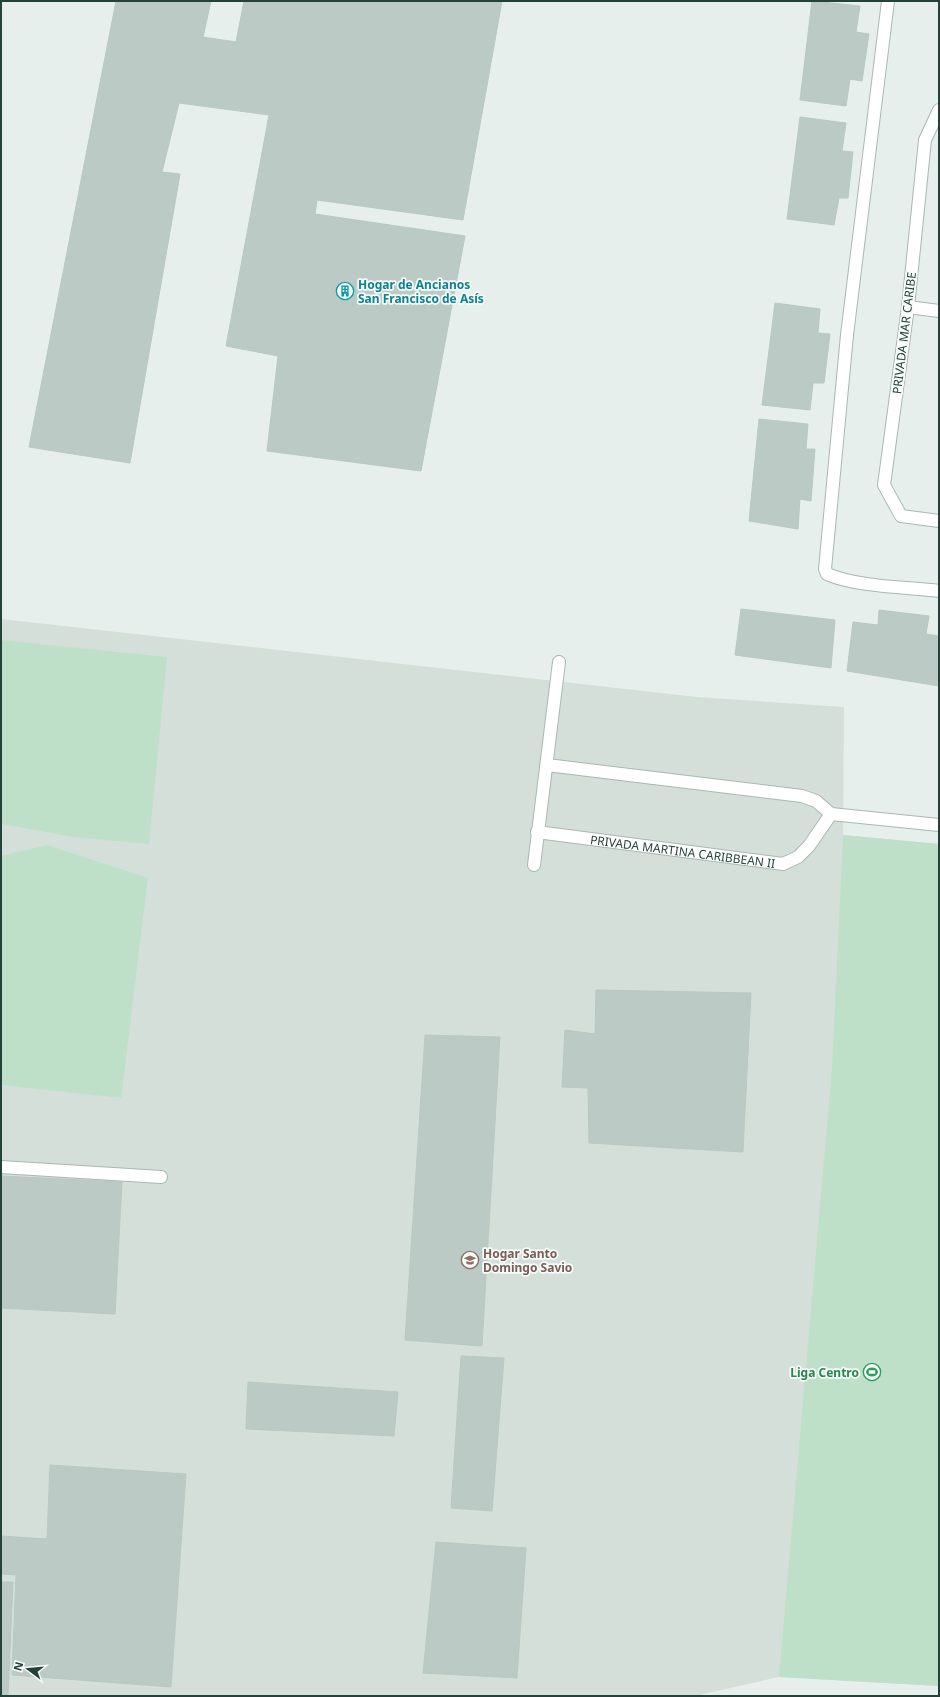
<svg xmlns="http://www.w3.org/2000/svg" width="940" height="1697" viewBox="0 0 940 1697" font-family="'Noto Sans',sans-serif">
  <style>
    .built { fill: #d4dfda }
    .green { fill: #bfe0c8 }
    .building { fill: #bbcac4; stroke: #b8c9c2 }
    .lines { fill: none; stroke-linecap: round; stroke-linejoin: round }
    .lane-casing { stroke: #a8b8b2; stroke-width: 14 }
    .street-casing { stroke: #a8b8b2; stroke-width: 14 }
    .lane { stroke: #fff; stroke-width: 12 }
    .street { stroke: #fff; stroke-width: 12 }
    .labels { text-anchor: middle; dominant-baseline: central; stroke-width: 3.5; stroke-linejoin: round; paint-order: stroke }
    .culture-label { font-size: 12px; font-weight: bold; fill: #0d838f; stroke: #f7fbf9; text-anchor: start }
    .street-label { font-size: 12px; fill: #24423a; stroke: #f7fbf9 }
    .education-label { font-size: 12px; font-weight: bold; fill: #785e54; stroke: #f7fbf9; text-anchor: start }
    .leisure-label { font-size: 12px; font-weight: bold; fill: #27864d; stroke: #f7fbf9; text-anchor: end }
  </style>
  <rect width="100%" height="100%" fill="#e6efeb"/>
  <polygon class="built" points="1,619 697,697 844,707 843,835 939,844 939,1686 779,1677 695,1696 1,1696"/>
  <g class="green">
    <polygon points="1,640 167,657 149,844 73,837 2,824"/>
    <polygon points="843,835 939,844 939,1686 779,1677 832,1068"/>
    <polygon points="47,845 148,878 121,1098 1,1085 1,856"/>
  </g>
  <g class="building">
    <polygon points="116,1 211,1 203,37 236,42 244,1 502,1 463,220 317,200 315,214 465,236 421,471 267,451 278,356 226,346 269,115 179,103 162,172 180,174 130,463 29,447"/>
    <polygon points="812,1 860,6 856,32 869,34 862,81 850,79 846,106 800,100"/>
    <polygon points="800,117 846,123 842,151 853,152 848,198 839,198 834,225 787,219"/>
    <polygon points="775,303 820,309 818,333 830,334 824,383 813,383 810,410 762,405"/>
    <polygon points="759,419 808,424 806,449 815,449 811,501 800,499 798,529 749,521"/>
    <polygon points="741,609 835,620 831,668 735,655"/>
    <polygon points="879,610 929,616 926,634 939,636 939,686 847,671 853,622 878,625"/>
    <polygon points="596,990 751,993 743,1152 589,1143 588,1088 562,1087 565,1030 595,1034"/>
    <polygon points="425,1035 500,1037 482,1346 405,1340"/>
    <polygon points="1,1176 122,1182 115,1314 1,1308"/>
    <polygon points="461,1356 504,1358 492,1511 451,1508"/>
    <polygon points="248,1382 398,1392 394,1436 246,1429"/>
    <polygon points="50,1465 186,1474 171,1687 12,1675 16,1575 1,1574 1,1536 47,1539"/>
    <polygon points="436,1542 526,1548 517,1678 423,1673"/>
    <polygon points="1,1582 13,1582 8,1696 1,1696"/>
  </g>
  <g class="lines">
    <defs>
      <g id="lane">
        <path d="M 888,1 L 847,335 L 825,569 L 827,574 C 857,587 906,587 939,591"/>
        <polyline points="547,765 802,796 816,801 831,814 939,825"/>
        <path id="s1" d="M 537,832 L 783,864 L 798,857 L 809,846 L 831,814"/>
        <polyline points="534,865 559,662"/>
        <polyline points="1,1167 161,1177"/>
      </g>
      <g id="street">
        <polyline points="939,110 925,140 908,307 884,485 901,516 939,521"/>
        <polyline points="908,307 939,311"/>
      </g>
    </defs>
    <use href="#lane" class="lane-casing"/>
    <use href="#street" class="street-casing"/>
    <use href="#lane" class="lane"/>
    <use href="#street" class="street"/>
  </g>
  <defs>
    <symbol id="building-ring" viewBox="-11 -11 22 22"><circle r="9.5" fill="#f7fbf9" stroke="#0f9aa8" stroke-width="1.5"/><path d="M-4-6H4V6H1V3H-1V6H-4ZM-2.5-4.3h1.7v1.8h-1.7ZM.8-4.3h1.7v1.8H.8ZM-2.5-1h1.7V.8h-1.7ZM.8-1h1.7V.8H.8Z" fill="#0f9aa8"/></symbol>
    <symbol id="school-ring" viewBox="-11 -11 22 22"><circle r="9.5" fill="#f7fbf9" stroke="#8d6e63" stroke-width="1.5"/><path d="M0-5L7-2L0 1L-7-2ZM-4 1L0 2.5L4 1V4Q0 6-4 4Z" fill="#8d6e63"/></symbol>
    <symbol id="stadium-ring" viewBox="-11 -11 22 22"><circle r="9.5" fill="#f7fbf9" stroke="#2e9e5b" stroke-width="1.5"/><path d="M0-5a6.5 5 0 1 0 0 10a6.5 5 0 1 0 0-10ZM-3.5-1.8h7v3.6h-7Z" fill="#2e9e5b"/></symbol>
  </defs>
  <g fill-rule="evenodd">
    <use href="#building-ring" x="335" y="281" width="20" height="20"/>
    <use href="#school-ring" x="460" y="1250" width="20" height="20"/>
    <use href="#stadium-ring" x="862" y="1362" width="20" height="20"/>
  </g>
  <g class="labels">
    <g class="culture-label">
      <text x="358" y="284">Hogar de Ancianos<tspan x="358" dy="14">San Francisco de Asís</tspan></text>
    </g>
    <g class="street-label">
      <text transform="translate(904 333) rotate(-83)">PRIVADA MAR CARIBE</text>
      <text stroke="none"><textPath href="#s1" startOffset="147">PRIVADA MARTINA CARIBBEAN II</textPath></text>
    </g>
    <g class="education-label">
      <text x="483" y="1253">Hogar Santo<tspan x="483" dy="14">Domingo Savio</tspan></text>
    </g>
    <g class="leisure-label">
      <text x="859" y="1372">Liga Centro</text>
    </g>
  </g>
  <rect width="940" height="1697" fill="none" stroke="#24423a" stroke-width="4"/>
  <g transform="translate(28 1669) rotate(286)" stroke="#f7fbf9" stroke-width="3" paint-order="stroke">
  <path d="M0-3L7 15L0 10L-7 15Z" fill="#24423a"/>
  <text y="-6" font-size="11" font-weight="bold" text-anchor="middle" fill="#24423a">N</text>
  </g>
</svg>
